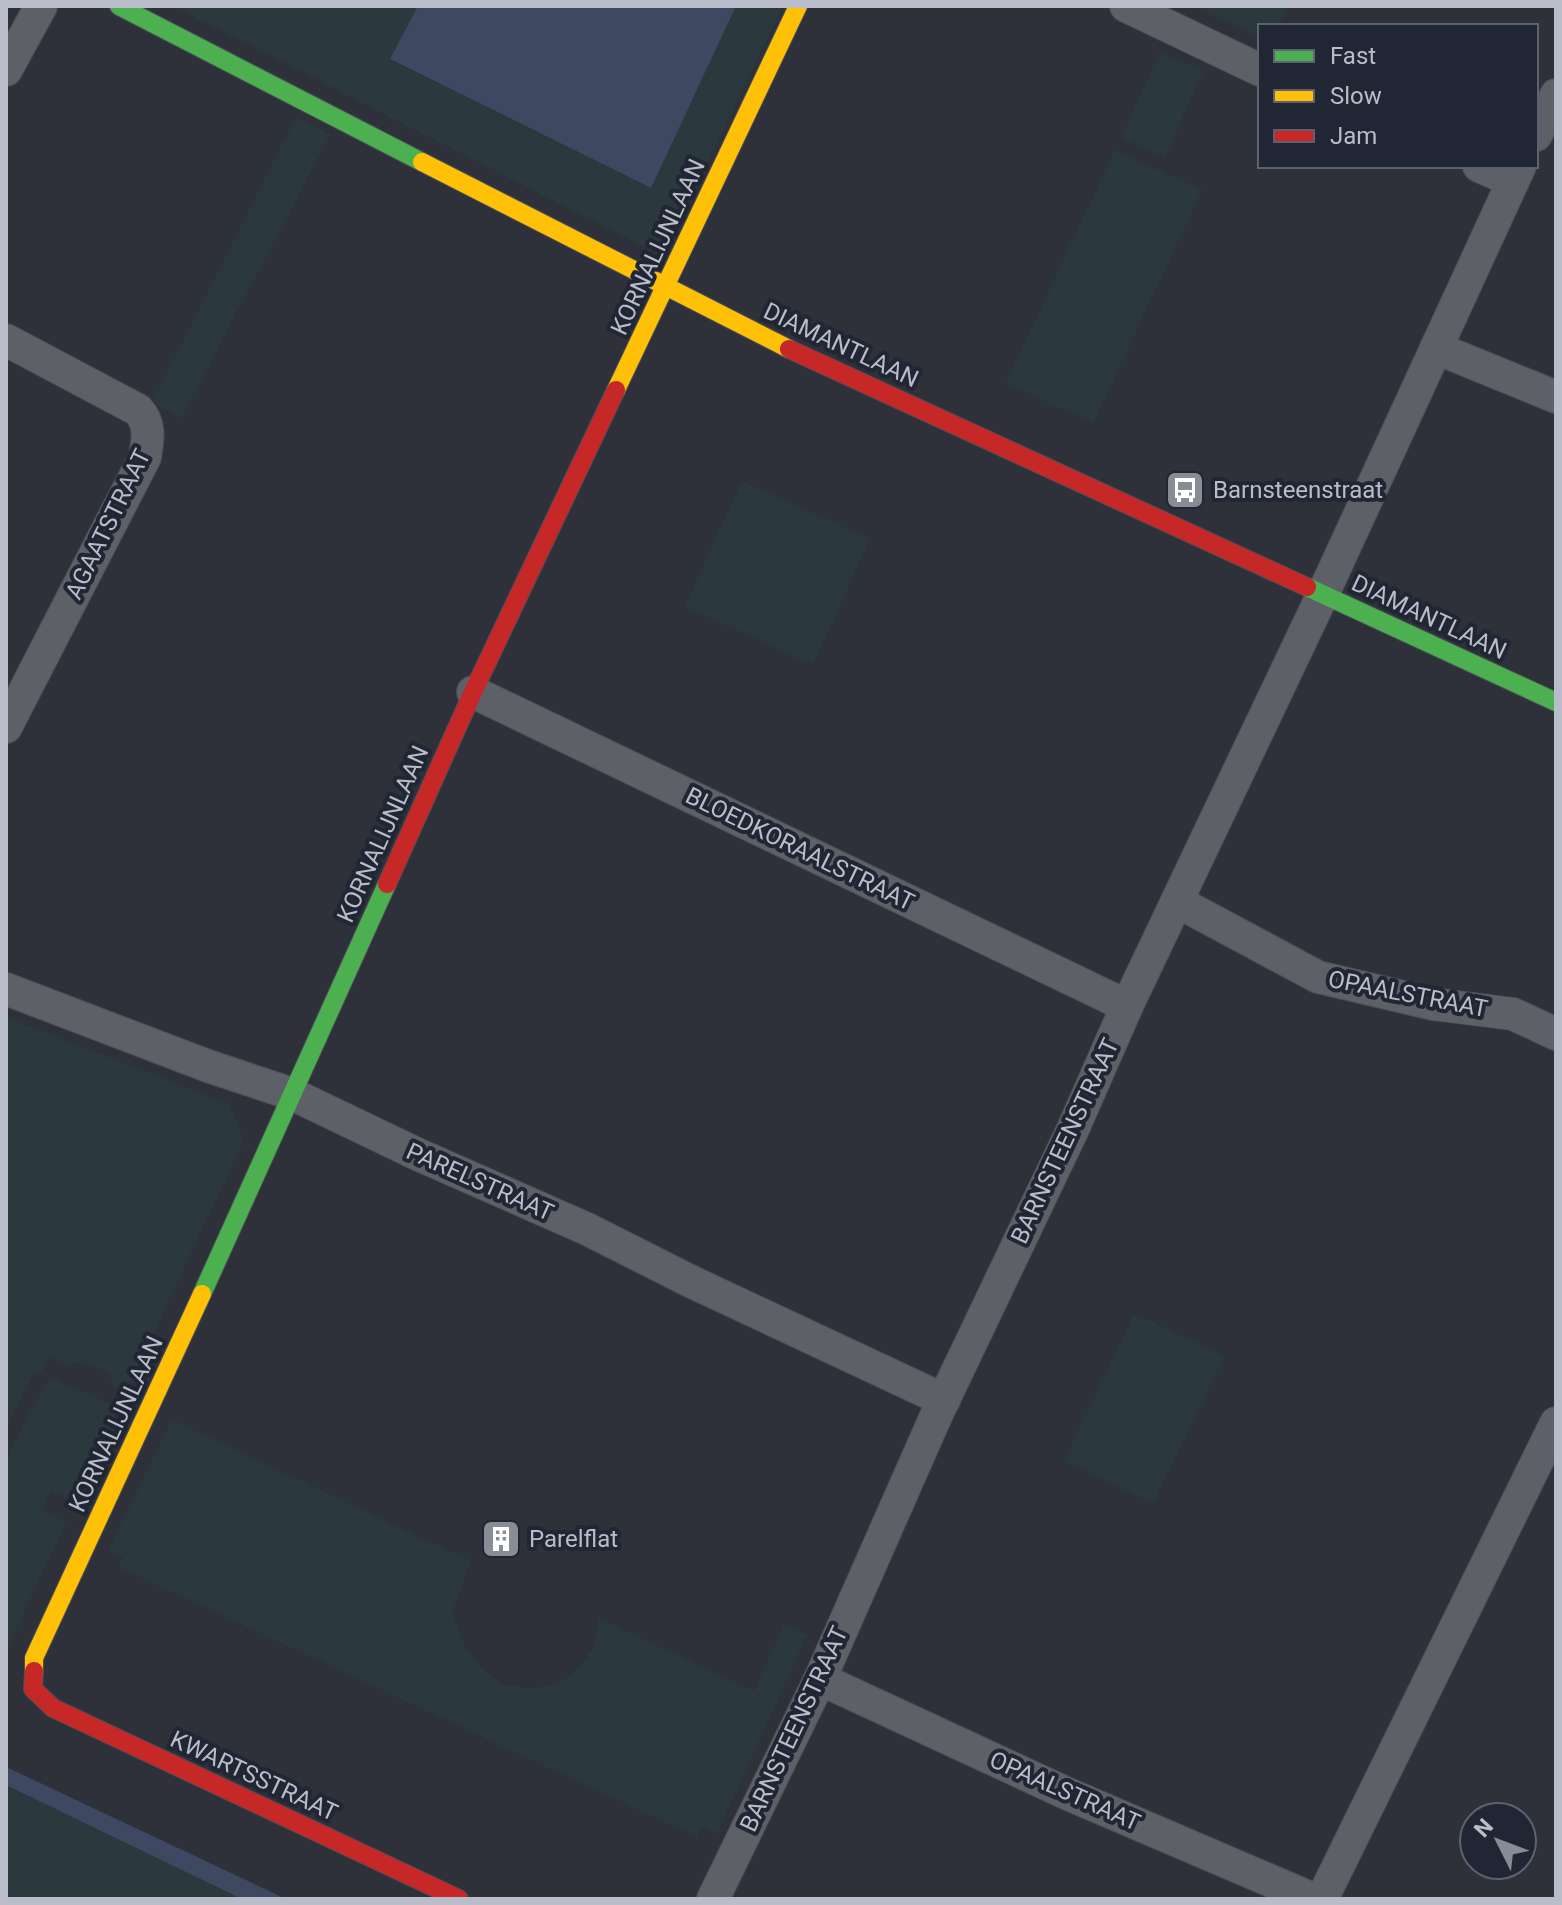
<svg xmlns="http://www.w3.org/2000/svg" width="1562" height="1905" viewBox="0 0 1562 1905" font-family="Roboto,sans-serif">
  <style>
    .green { fill: #2b393e }
    .water { fill: #3f4861 }
    .lines { fill: none; stroke-linecap: round; stroke-linejoin: round }
    .street-casing { stroke: #4a4c52; stroke-width: 34 }
    .fast-casing { stroke: #4b4e56; stroke-width: 20 }
    .slow-casing { stroke: #4b4e56; stroke-width: 20 }
    .jam-casing { stroke: #4b4e56; stroke-width: 20 }
    .street { stroke: #5e6067; stroke-width: 32 }
    .fast { stroke: #4caf50; stroke-width: 18 }
    .slow { stroke: #ffc107; stroke-width: 18 }
    .jam { stroke: #c62828; stroke-width: 18 }
    .labels { text-anchor: middle; dominant-baseline: central; stroke-width: 8; stroke-linejoin: round; paint-order: stroke }
    .street-label { font-size: 24px; fill: #b9bdc9; stroke: #212634 }
    .poi-label { font-size: 24px; fill: #b9bdc9; stroke: #212634; text-anchor: start }
  </style>
  <rect width="100%" height="100%" fill="#2e3139"/>
  <g class="green">
    <polygon points="173,6 418,6 390,60 650,188 736,6 783,6 662,256"/>
    <polygon points="1192,6 1288,6 1278,26 1260,26 1260,38"/>
    <polygon points="1160,52 1203,71 1165,157 1121,138"/>
    <polygon points="296,117 330,135 181,418 153,402"/>
    <polygon points="1115,150 1202,190 1093,423 1006,383"/>
    <polygon points="742,481 870,539 813,665 685,606"/>
    <polygon points="6,1017 229,1104 244,1140 126,1391 112,1385 110,1373 81,1360 68,1365 49,1356 41,1373 35,1372 6,1427"/>
    <polygon points="1135,1314 1224,1356 1153,1503 1064,1461"/>
    <polygon points="50,1377 119,1408 76,1502 51,1491 42,1511 66,1522 6,1650 6,1459"/>
    <polygon points="172,1420 471,1561 452,1613 465,1648 486,1672 505,1685 534,1689 564,1681 585,1661 595,1645 598,1618 754,1691 784,1625 807,1635 717,1834 701,1826 697,1837 119,1567 123,1557 108,1550"/>
    <polygon points="6,1785 242,1899 6,1899"/>
  </g>
  <g class="water">
    <polygon points="418,6 736,6 651,188 390,59"/>
    <polygon points="6,1767 286,1899 242,1899 6,1785"/>
  </g>
  <g class="lines">
    <defs>
      <g id="street">
        <polyline points="1126,6 1260,70"/>
        <polyline points="6,70 41,6"/>
        <polyline points="1536,135 1556,95"/>
        <polyline points="1479,166 1513,181"/>
        <path d="M 6,340 L 138,410 C 151,424 148,439 145,457 L 6,727"/>
        <polyline points="1436,348 1556,397"/>
        <polyline points="473,692 1127,1006"/>
        <polyline points="1178,902 1318,977 1433,1004 1513,1014 1556,1034"/>
        <polyline points="6,989 208,1066 292,1094 417,1154 587,1229 690,1281 944,1400"/>
        <polyline points="820,1679 1068,1794 1313,1899"/>
        <polyline points="713,1899 820,1679 936,1416 1073,1129 1127,1006 1323,594 1520,166"/>
        <polyline points="1322,1899 1556,1423"/>
      </g>
      <g id="fast">
        <polyline points="119,6 422,162"/>
        <polyline points="1307,587 1556,702"/>
        <polyline points="202,1294 387,884"/>
      </g>
      <g id="slow">
        <polyline points="422,162 789,349"/>
        <polyline points="616,390 798,6"/>
        <polyline points="34,1671 34,1658 202,1294"/>
      </g>
      <g id="jam">
        <polyline points="789,349 1307,587"/>
        <polyline points="387,884 473,692 616,390"/>
        <polyline points="34,1671 33,1689 53,1708 459,1899"/>
      </g>
    </defs>
    <use href="#street" class="street-casing"/>
    <use href="#fast" class="fast-casing"/>
    <use href="#slow" class="slow-casing"/>
    <use href="#jam" class="jam-casing"/>
    <use href="#street" class="street"/>
    <use href="#fast" class="fast"/>
    <use href="#slow" class="slow"/>
    <use href="#jam" class="jam"/>
  </g>
  <defs>
    <symbol id="bus-square" viewBox="-11 -11 22 22"><rect x="-9" y="-9" width="18" height="18" rx="4" fill="#888c97" stroke="#212634"/><path d="M-5-6H5V4H4V6H2V4H-2V6H-4V4H-5ZM-3.5-4V0h7V-4ZM-3.5 1.2v1.5H-2V1.2ZM2 1.2v1.5H3.5V1.2Z" fill="#fff"/></symbol>
    <symbol id="building-square" viewBox="-11 -11 22 22"><rect x="-9" y="-9" width="18" height="18" rx="4" fill="#888c97" stroke="#212634"/><path d="M-4-6H4V6H1V3H-1V6H-4ZM-2.5-4.3h1.7v1.8h-1.7ZM.8-4.3h1.7v1.8H.8ZM-2.5-1h1.7V.8h-1.7ZM.8-1h1.7V.8H.8Z" fill="#fff"/></symbol>
  </defs>
  <g fill-rule="evenodd">
    <use href="#bus-square" x="1163" y="468" width="44" height="44"/>
    <use href="#building-square" x="479" y="1517" width="44" height="44"/>
  </g>
  <g class="labels">
    <g class="street-label">
      <text transform="translate(658 247) rotate(-65)">KORNALIJNLAAN</text>
      <text transform="translate(841 345) rotate(25)">DIAMANTLAAN</text>
      <text transform="translate(108 524) rotate(-64)">AGAATSTRAAT</text>
      <text transform="translate(1429 617) rotate(25)">DIAMANTLAAN</text>
      <text transform="translate(383 834) rotate(-66)">KORNALIJNLAAN</text>
      <text transform="translate(800 849) rotate(26)">BLOEDKORAALSTRAAT</text>
      <text transform="translate(1408 994) rotate(11)">OPAALSTRAAT</text>
      <text transform="translate(1065 1141) rotate(-65)">BARNSTEENSTRAAT</text>
      <text transform="translate(480 1182) rotate(24)">PARELSTRAAT</text>
      <text transform="translate(116 1424) rotate(-65)">KORNALIJNLAAN</text>
      <text transform="translate(794 1729) rotate(-65)">BARNSTEENSTRAAT</text>
      <text transform="translate(254 1776) rotate(25)">KWARTSSTRAAT</text>
      <text transform="translate(1065 1791) rotate(24)">OPAALSTRAAT</text>
    </g>
    <g class="poi-label">
      <text x="1213" y="490">Barnsteenstraat</text>
      <text x="529" y="1539">Parelflat</text>
    </g>
  </g>
  <rect width="1562" height="1905" fill="none" stroke="#b9bdc9" stroke-width="16"/>
  <rect x="1258" y="24" width="280" height="144" fill="#212634" stroke="#5e6270" stroke-width="2"/>
  <rect x="1274" y="50" width="40" height="12" fill="#4caf50" stroke="#5e6270" stroke-width="2"/>
  <text x="1330" y="64" font-size="24" fill="#b9bdc9">Fast</text>
  <rect x="1274" y="90" width="40" height="12" fill="#ffc107" stroke="#5e6270" stroke-width="2"/>
  <text x="1330" y="104" font-size="24" fill="#b9bdc9">Slow</text>
  <rect x="1274" y="130" width="40" height="12" fill="#c62828" stroke="#5e6270" stroke-width="2"/>
  <text x="1330" y="144" font-size="24" fill="#b9bdc9">Jam</text>
  <g transform="translate(1498 1841) rotate(312)"><circle r="38" fill="#212634" stroke="#5e6270" stroke-width="2"/>
  <path d="M0-6L14 30L0 20L-14 30Z" fill="#888c97"/>
  <text y="-12" font-size="22" font-weight="bold" text-anchor="middle" fill="#b9bdc9">N</text>
  </g>
</svg>
